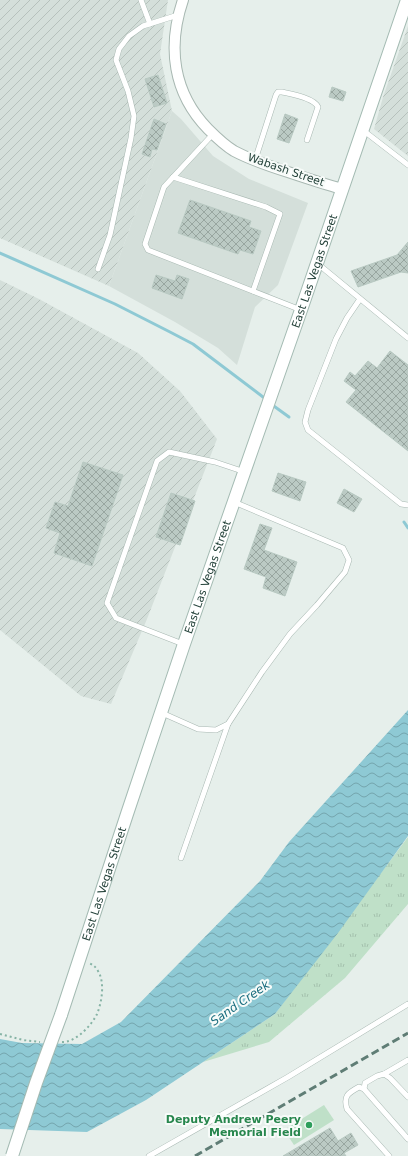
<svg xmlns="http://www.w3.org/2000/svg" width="408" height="1156" viewBox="0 0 408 1156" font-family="'DejaVu Sans',sans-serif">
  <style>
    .built { fill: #d4dfda }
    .industrial { fill: url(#industrial-furrows) }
    .grass { fill: url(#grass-tufts) }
    .park { fill: #bfe0c8 }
    .water { fill: url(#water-waves) }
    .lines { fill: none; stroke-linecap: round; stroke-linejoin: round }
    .stream { stroke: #8ec9d4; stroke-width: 3 }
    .building { fill: url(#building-cross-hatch); stroke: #b8c9c2 }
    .lane-casing { stroke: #a8b8b2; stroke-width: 6 }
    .street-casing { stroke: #a8b8b2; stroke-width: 12 }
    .secondary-casing { stroke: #a4bbb3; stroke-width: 14 }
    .path { stroke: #86b3a5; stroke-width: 2; stroke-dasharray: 2 3; stroke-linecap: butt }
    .lane { stroke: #fff; stroke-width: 5 }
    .street { stroke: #fff; stroke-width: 10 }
    .secondary { stroke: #fff; stroke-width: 12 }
    .rail { stroke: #5f7d75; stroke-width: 3; stroke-dasharray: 8 4; stroke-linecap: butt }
    .secondary-bridge-casing { stroke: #a4bbb3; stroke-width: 14; stroke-linecap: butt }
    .secondary-bridge { stroke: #fff; stroke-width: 12 }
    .leisure-dot { fill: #2e9e5b; stroke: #f7fbf9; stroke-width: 1.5 }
    .labels { text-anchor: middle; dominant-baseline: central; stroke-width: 4; stroke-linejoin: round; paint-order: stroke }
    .street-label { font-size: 11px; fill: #24423a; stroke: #f7fbf9 }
    .leisure-label { font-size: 11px; font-weight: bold; fill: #27864d; stroke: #f7fbf9; text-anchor: end }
    .water-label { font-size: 12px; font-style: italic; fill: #1c6f80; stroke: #f7fbf9 }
  </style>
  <defs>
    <pattern id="industrial-furrows" width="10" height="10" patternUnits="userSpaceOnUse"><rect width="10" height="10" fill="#d4dfda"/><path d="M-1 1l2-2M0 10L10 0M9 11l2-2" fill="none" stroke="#b6c1bc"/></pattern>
    <pattern id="grass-tufts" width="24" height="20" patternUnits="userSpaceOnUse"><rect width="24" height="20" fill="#bfe0c8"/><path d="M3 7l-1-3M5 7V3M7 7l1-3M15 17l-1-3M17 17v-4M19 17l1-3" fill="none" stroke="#a4c1ad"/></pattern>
    <pattern id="water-waves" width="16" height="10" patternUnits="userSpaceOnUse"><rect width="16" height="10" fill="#8ec9d4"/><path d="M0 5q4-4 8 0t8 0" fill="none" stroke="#74a5ad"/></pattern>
    <pattern id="building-cross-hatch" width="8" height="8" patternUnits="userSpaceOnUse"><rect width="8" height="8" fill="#bbcac4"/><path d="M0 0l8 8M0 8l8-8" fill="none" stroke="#98a6a0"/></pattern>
  </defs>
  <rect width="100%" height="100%" fill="#e6efeb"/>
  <polygon class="built" points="172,111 181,119 213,156 249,179 308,203 278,285 255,307 237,365 218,348 175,322 109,286"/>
  <g class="industrial">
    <polygon points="0,0 168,0 160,54 172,111 109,286 0,238"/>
    <polygon points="408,26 408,156 374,129 383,97"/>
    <polygon points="0,280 39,299 138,353 180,391 217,439 147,619 111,704 81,696 0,630"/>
  </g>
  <polygon class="grass" points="408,837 408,904 345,978 269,1042 203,1062 275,1014"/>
  <polygon class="park" points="324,1105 334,1120 294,1145 284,1130"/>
  <polygon class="water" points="408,710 408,836 338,933 275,1014 146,1100 87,1132 0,1129 0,1039 22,1043 82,1044 121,1022 260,881 289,842"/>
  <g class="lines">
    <g class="stream">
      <polyline points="0,253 115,304 170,332 193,344 267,400"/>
      <polyline points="271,404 289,417"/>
      <polyline points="404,522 408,528"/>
    </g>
  </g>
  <g class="building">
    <polygon points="158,75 167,103 154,107 145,79"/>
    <polygon points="332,87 346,92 343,101 329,97"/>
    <polygon points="285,114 298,119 289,143 277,139"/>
    <polygon points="154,119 166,124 157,150 152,149 150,157 142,154"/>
    <polygon points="190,200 251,221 249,227 261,231 253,254 240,250 238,254 178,233"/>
    <polygon points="408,242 408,273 401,272 358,287 351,271 397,255"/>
    <polygon points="156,275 175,281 177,275 189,279 182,299 152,288"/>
    <polygon points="390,351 408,365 408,451 346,402 356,390 344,381 350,372 355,376 368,361 377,368"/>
    <polygon points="83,462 123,475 92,566 54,553 60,533 46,528 55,502 68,506"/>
    <polygon points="278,473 306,482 300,501 272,491"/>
    <polygon points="344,489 362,499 354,512 337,503"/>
    <polygon points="171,493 195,501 180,545 156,537"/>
    <polygon points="260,524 272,528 264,550 297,562 285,596 263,588 266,577 244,569"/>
    <polygon points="330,1128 338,1141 351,1133 358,1145 344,1153 346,1156 283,1156"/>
  </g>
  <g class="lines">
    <defs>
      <g id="lane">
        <polyline points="141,0 150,24"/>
        <polyline points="364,131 408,165"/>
        <polyline points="213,134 164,187 145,244 148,250 301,310"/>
        <path d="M 255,160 L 276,95 L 278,92 L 282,92 C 291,94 314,98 318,107 L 307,140"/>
        <polyline points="173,177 266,207 280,214 253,291"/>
        <polyline points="318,264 408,338"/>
        <polyline points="98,269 110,235 131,138 134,116 128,91 116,60 119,49 129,36 143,26 178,15"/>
        <polyline points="360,299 347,318 336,339 308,410 305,422 308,430 401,504 408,505"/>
        <polyline points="183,644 116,618 107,603 157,461 169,452 215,462 245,472"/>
        <polyline points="162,713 198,729 216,730 228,724 262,672 290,634 317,605 345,572 349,560 343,548 234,502"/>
        <polyline points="181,858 228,724"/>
        <polyline points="384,1074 408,1060"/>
        <polyline points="364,1089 365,1083 377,1076 384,1074 390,1078 408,1097"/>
        <polyline points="149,1156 288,1077 408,1004"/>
        <path d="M 389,1156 L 347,1109 C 343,1096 348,1093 359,1087 L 364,1089 L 408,1139"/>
      </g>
      <path id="street" d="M 183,0 C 167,47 173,93 208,129 C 216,137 224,145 234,151 C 251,160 269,166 288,172 C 306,178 324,184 342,189"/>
      <g id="secondary">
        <path id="s1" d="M 61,1015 L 127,814 L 184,644 L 301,310 L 407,0"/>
      </g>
    </defs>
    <use href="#lane" class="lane-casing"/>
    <use href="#street" class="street-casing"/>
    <use href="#secondary" class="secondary-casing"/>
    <g class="path">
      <polyline points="0,1034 23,1040 40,1042"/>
      <path d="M 62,1042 C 75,1043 92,1025 97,1014 C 102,1002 105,982 98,971 C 96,967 93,965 89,963"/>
    </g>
    <use href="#lane" class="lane"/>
    <use href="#street" class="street"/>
    <use href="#secondary" class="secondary"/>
    <polyline class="rail" points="195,1156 408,1033"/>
    <defs>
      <polyline id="secondary-bridge" points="12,1156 36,1083 61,1015"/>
    </defs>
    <use href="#secondary-bridge" class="secondary-bridge-casing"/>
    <use href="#secondary-bridge" class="secondary-bridge"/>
  </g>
  <circle class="leisure-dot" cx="309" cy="1125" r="4"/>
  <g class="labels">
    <g class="street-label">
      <text transform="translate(286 170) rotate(19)">Wabash Street</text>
      <text stroke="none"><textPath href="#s1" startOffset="786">East Las Vegas Street</textPath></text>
      <text stroke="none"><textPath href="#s1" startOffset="462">East Las Vegas Street</textPath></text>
      <text stroke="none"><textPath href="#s1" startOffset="138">East Las Vegas Street</textPath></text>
    </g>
    <g class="leisure-label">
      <text x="301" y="1119">Deputy Andrew Peery<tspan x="301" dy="13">Memorial Field</tspan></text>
    </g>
    <g class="water-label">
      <text transform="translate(240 1003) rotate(-35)">Sand Creek</text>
    </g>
  </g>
</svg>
